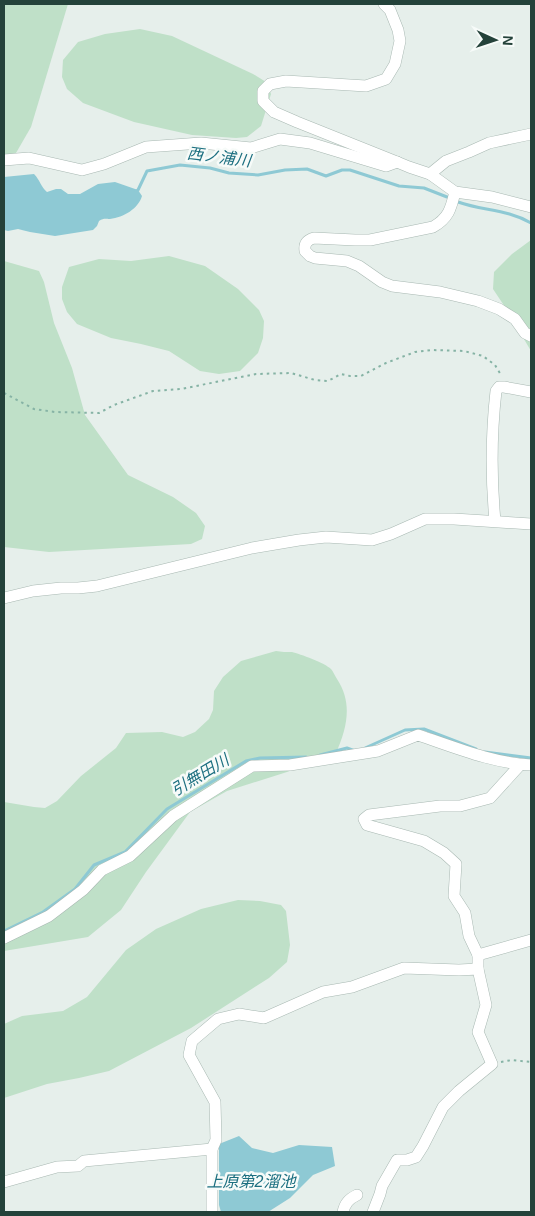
<svg xmlns="http://www.w3.org/2000/svg" width="535" height="1216" viewBox="0 0 535 1216" font-family="Helvetica,'Noto Sans JP',sans-serif">
  <style>
    .green { fill: #bfe0c8 }
    .water { fill: #8ec9d4 }
    .lines { fill: none; stroke-linecap: round; stroke-linejoin: round }
    .stream { stroke: #8ec9d4; stroke-width: 3 }
    .street-casing { stroke: #a8b8b2; stroke-width: 12 }
    .path { stroke: #86b3a5; stroke-width: 2; stroke-dasharray: 2.5 4; stroke-linecap: butt }
    .street { stroke: #fff; stroke-width: 11 }
    .labels { text-anchor: middle; dominant-baseline: central; stroke-width: 5; stroke-linejoin: round; paint-order: stroke }
    .water-label { font-size: 16px; font-style: italic; fill: #1c6f80; stroke: #f7fbf9 }
  </style>
  <rect width="100%" height="100%" fill="#e6efeb"/>
  <g class="green">
    <polygon points="4,4 68,4 31,127 16,153 4,158"/>
    <polygon points="140,29 172,36 253,74 266,82 271,94 261,126 247,137 236,138 192,135 134,122 83,103 67,89 62,77 63,60 78,42 105,34"/>
    <polygon points="531,240 531,351 505,307 493,289 494,272 512,254"/>
    <polygon points="169,256 205,266 238,289 259,310 264,321 263,338 258,353 240,371 219,374 200,371 169,351 141,344 111,338 77,324 67,312 62,299 62,287 69,267 99,259 131,261"/>
    <polygon points="4,261 39,271 44,282 54,323 72,368 85,415 128,475 173,497 196,513 205,526 202,539 191,544 49,552 4,547"/>
    <path d="M 276,651 C 281,652 287,652 292,652 C 300,654 325,663 331,669 C 333,671 335,676 337,679 C 353,703 347,728 336,753 L 287,772 L 227,791 L 190,812 L 146,872 L 121,910 L 88,937 L 4,951 L 4,802 L 34,807 L 45,808 L 57,801 L 81,776 L 116,748 L 126,733 L 162,732 L 183,737 L 195,732 L 209,719 L 213,710 L 214,691 L 223,677 L 241,661 Z"/>
    <polygon points="238,900 260,901 281,905 286,911 290,945 287,962 269,978 191,1028 109,1071 79,1078 47,1084 4,1098 4,1024 22,1016 63,1011 87,997 126,950 156,929 201,909"/>
  </g>
  <g class="water">
    <path d="M 34,174 C 40,180 41,187 47,192 L 56,189 L 61,189 L 68,194 L 80,194 L 98,184 L 115,182 L 138,190 L 142,196 C 138,209 124,217 110,219 C 105,219 104,218 99,221 L 97,226 L 93,230 L 55,236 L 30,232 L 18,229 L 8,231 L 4,230 L 4,177 Z"/>
    <polygon points="239,1136 252,1148 273,1153 299,1145 332,1147 335,1166 313,1175 290,1198 268,1212 221,1212 219,1205 219,1144"/>
  </g>
  <g class="lines">
    <g class="stream">
      <polyline points="136,191 138,190 147,171 180,165 210,168 229,173 258,175 285,170 307,169 326,176 342,170 350,170 399,186 424,188 447,197"/>
      <path d="M 458,202 C 483,211 507,209 531,223"/>
      <polyline points="365,748 405,730 424,729 476,749"/>
      <polyline points="485,752 531,758"/>
      <polyline points="320,755 347,748 355,751"/>
      <polyline points="4,931 43,912 75,889 94,865 125,852 167,809 246,761 260,758 306,757"/>
    </g>
    <defs>
      <g id="street">
        <polyline points="384,4 390,10 398,30 400,41 395,64 386,79 366,86 286,81 270,84 263,91 263,101 274,112 297,122 397,162 409,167 430,174 455,192 492,197 531,207"/>
        <polyline points="4,160 29,158 82,170 104,164 146,147 201,143 251,148 280,139 310,143 386,166 397,162"/>
        <polyline points="430,174 446,161 469,152 489,143 531,134"/>
        <path d="M 455,192 C 451,208 449,218 433,227 L 370,240 L 355,240 L 314,238 C 307,240 304,244 305,251 L 310,256 L 315,258 L 347,261 L 359,266 L 382,282 L 392,286 L 440,292 L 478,301 L 499,309 L 515,319 L 525,333 L 531,336"/>
        <path d="M 495,521 C 491,478 491,435 496,391 L 499,387 L 504,387 L 531,392"/>
        <polyline points="4,598 33,591 61,588 78,588 97,586 252,548 299,540 326,537 372,540 391,534 425,519 454,519 531,524"/>
        <path d="M 4,938 L 49,916 L 83,890 L 102,870 L 130,856 L 173,816 L 252,766 L 290,765 L 378,751 L 418,735 C 454,747 492,763 531,765"/>
        <polyline points="478,955 531,940"/>
        <polyline points="478,969 478,955 469,936 465,913 454,896 456,864 444,853 424,841 367,825 364,819 369,815 440,806 460,806 490,798 520,765"/>
        <polyline points="4,1182 57,1167 78,1166 84,1161 212,1149"/>
        <polyline points="212,1212 212,1149 216,1140 215,1102 189,1055 192,1041 218,1019 239,1014 264,1018 323,992 352,987 404,968 459,970 478,969 486,1005 478,1032 492,1064 459,1091 443,1107 423,1146 416,1157 407,1160 397,1160 382,1186 380,1194 373,1212"/>
        <path d="M 343,1212 C 345,1203 349,1199 357,1195"/>
      </g>
    </defs>
    <use href="#street" class="street-casing"/>
    <g class="path">
      <polyline points="4,393 34,409 55,412 99,413 114,405 153,391 181,389 256,374 291,373 315,380 328,381 341,374 350,376 361,376 386,363 415,352 432,350 464,351 483,356 495,365 501,375"/>
      <polyline points="501,1062 512,1060 531,1062"/>
    </g>
    <use href="#street" class="street"/>
  </g>
  <g class="labels">
    <g class="water-label">
      <text transform="translate(219 157) rotate(7)">西ノ浦川</text>
      <text transform="translate(200 775) rotate(-31)">引無田川</text>
      <text x="251" y="1181">上原第2溜池</text>
    </g>
  </g>
  <rect width="535" height="1216" fill="none" stroke="#24423a" stroke-width="10"/>
  <g transform="translate(495 40) rotate(93)" stroke="#f7fbf9" stroke-width="4" paint-order="stroke">
  <path d="M0-4L9 19L0 12L-9 19Z" fill="#24423a"/>
  <text y="-8" font-size="14" font-weight="bold" text-anchor="middle" fill="#24423a">N</text>
  </g>
</svg>
